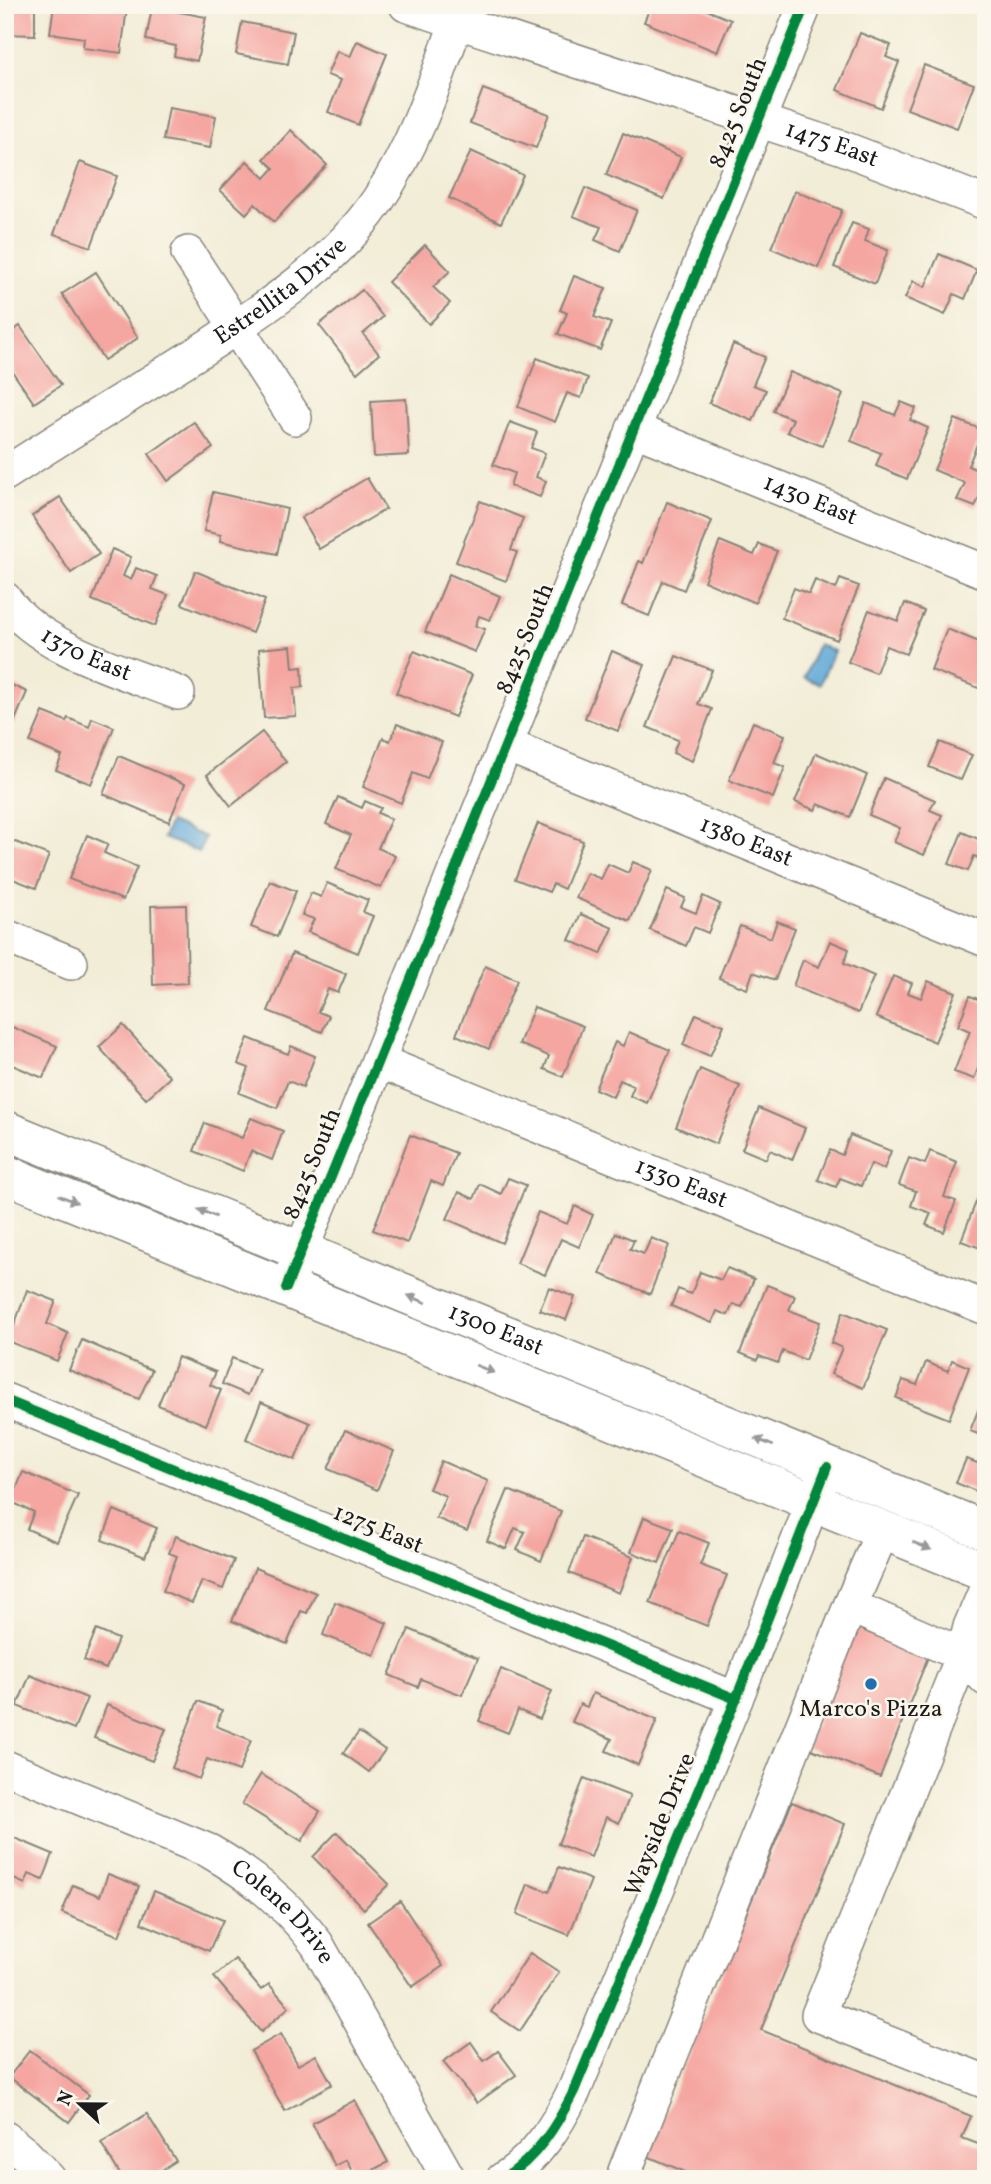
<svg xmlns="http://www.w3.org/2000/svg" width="991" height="2184" viewBox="0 0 991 2184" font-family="Vollkorn,serif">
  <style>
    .water { fill: #61a8d7; stroke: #3e627a; stroke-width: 2 }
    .building { fill: #f5a6a1 }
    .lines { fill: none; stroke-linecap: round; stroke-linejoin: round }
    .minor-casing { stroke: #87847a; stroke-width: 36 }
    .major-casing { stroke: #87847a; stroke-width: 41 }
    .minor { stroke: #fff; stroke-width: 33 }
    .major { stroke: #fff; stroke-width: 38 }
    .cycleway-casing { stroke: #fbf7ec; stroke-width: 15 }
    .cycleway { stroke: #00873e; stroke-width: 10 }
    .oneway { fill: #999 }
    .poi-dot { fill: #1f6fb2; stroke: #fbf7ec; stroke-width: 2.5 }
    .labels { text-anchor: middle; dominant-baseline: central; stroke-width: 5; stroke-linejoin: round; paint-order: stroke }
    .street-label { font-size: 24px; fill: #1c1c1c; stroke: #fbf7ec }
    .poi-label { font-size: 24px; fill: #1c1c1c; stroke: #fbf7ec }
  </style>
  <rect width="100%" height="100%" fill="#fbf7ec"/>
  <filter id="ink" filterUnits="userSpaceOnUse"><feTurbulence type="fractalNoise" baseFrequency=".0143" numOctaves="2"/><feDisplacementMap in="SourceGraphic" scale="14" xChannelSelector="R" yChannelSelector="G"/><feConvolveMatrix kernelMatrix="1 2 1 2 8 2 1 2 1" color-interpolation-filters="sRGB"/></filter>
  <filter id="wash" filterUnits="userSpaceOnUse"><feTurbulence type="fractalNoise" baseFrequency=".00686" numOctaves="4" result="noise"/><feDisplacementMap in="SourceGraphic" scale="28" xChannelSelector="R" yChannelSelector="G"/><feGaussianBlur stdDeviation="1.57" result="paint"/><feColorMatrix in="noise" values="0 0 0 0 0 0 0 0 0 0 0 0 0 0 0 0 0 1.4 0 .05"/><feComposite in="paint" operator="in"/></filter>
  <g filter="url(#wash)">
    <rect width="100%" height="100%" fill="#f2edd7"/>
    <g class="water">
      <polygon points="818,644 834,651 820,684 804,678"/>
      <polygon points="170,822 205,837 199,852 163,838"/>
    </g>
    <g id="blocks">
      <g class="building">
        <polygon points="5,5 35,5 35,35 5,34"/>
        <polygon points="54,5 106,5 127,8 121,53 83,48 84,38 50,33"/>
        <polygon points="651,5 695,5 731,20 717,52 644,22"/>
        <polygon points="152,7 206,17 197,61 174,56 176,46 146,40"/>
        <polygon points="242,22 294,32 288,64 236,54"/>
        <polygon points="860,33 891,45 886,57 899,62 881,108 837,90"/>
        <polygon points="357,41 387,54 358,125 328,112 341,80 327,75 337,51 350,57"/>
        <polygon points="924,65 974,84 957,128 907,109"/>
        <polygon points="483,89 549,114 536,148 470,123"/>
        <polygon points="169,108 216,116 210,148 163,140"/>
        <polygon points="291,130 327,165 274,222 255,204 246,214 220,190 247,161 265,178 274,168 264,159"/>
        <polygon points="623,133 681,157 664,199 606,175"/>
        <polygon points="471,151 523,175 501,223 449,198"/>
        <polygon points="80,162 117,176 91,247 54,234"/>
        <polygon points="585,188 637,210 620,251 595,240 601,227 573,216"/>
        <polygon points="795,191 842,210 818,268 771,248"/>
        <polygon points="852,223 869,229 865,241 888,250 875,284 834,267"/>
        <polygon points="425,245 450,271 433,287 450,303 429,324 388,282"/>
        <polygon points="939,254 977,270 965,299 954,294 945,315 905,298 913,281 925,287"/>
        <polygon points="96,272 138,338 104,360 62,294"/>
        <polygon points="574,276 606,288 594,317 611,323 600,350 558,334 567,313 560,310"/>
        <polygon points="362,290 383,317 363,334 379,354 357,373 319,325"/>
        <polygon points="20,326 61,385 34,403 5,361 5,336"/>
        <polygon points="733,344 765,357 753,385 766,390 753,421 709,403"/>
        <polygon points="537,358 588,378 581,398 567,393 555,422 518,407"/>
        <polygon points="790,372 843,394 822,446 787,432 793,419 773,411"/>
        <polygon points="406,399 409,455 374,457 371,401"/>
        <polygon points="901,402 916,408 910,420 928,428 907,479 876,466 881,453 851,441 866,403 895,415"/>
        <polygon points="955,419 983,430 968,466 986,474 986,482 975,507 957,500 965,483 934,470"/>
        <polygon points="194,422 213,448 168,481 149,454"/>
        <polygon points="510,422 537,432 531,448 545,453 536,477 546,481 540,497 510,486 514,473 493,465"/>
        <polygon points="367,478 386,509 319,549 301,518"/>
        <polygon points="213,492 287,509 277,554 220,541 221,535 204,531"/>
        <polygon points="60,497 99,554 71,573 32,516"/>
        <polygon points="480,501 523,518 511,550 517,552 506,581 456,562"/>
        <polygon points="667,502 712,521 684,590 663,581 649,616 622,605 639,561 643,563"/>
        <polygon points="720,541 754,555 759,544 777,551 755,603 704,581"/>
        <polygon points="112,549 131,557 123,576 131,580 136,568 157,576 152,589 168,595 155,626 92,600"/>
        <polygon points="195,571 265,600 252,633 182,604"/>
        <polygon points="449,574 500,596 490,620 479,616 475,626 485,629 475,652 425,632"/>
        <polygon points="840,579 859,586 837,640 782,618 794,588 809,594 815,580 836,589"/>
        <polygon points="905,603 924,611 906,654 886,646 876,673 848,662 869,610 898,621"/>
        <polygon points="947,629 979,642 982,636 986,637 986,676 981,689 931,670"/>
        <polygon points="291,646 293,668 302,667 303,687 294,688 296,716 264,718 259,649"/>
        <polygon points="414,651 472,675 455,717 396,693"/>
        <polygon points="612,651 645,665 618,731 585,718"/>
        <polygon points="676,656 712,670 698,704 712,709 692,761 673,753 678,740 647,727"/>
        <polygon points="5,682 27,692 13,725 5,722"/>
        <polygon points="43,712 66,721 68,718 89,727 92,718 114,727 91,784 56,770 62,756 30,742"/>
        <polygon points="753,722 785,735 774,763 785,767 773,798 729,780"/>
        <polygon points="397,724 442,742 427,779 413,773 401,803 363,787 383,738 390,741"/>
        <polygon points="262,732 286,762 231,806 207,775"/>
        <polygon points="940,742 972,755 961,780 929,767"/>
        <polygon points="816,753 867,775 850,817 818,804 815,810 795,802"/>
        <polygon points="119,756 185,784 169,822 103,794"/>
        <polygon points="884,778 935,800 930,810 942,815 924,855 894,842 900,828 869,815"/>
        <polygon points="338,797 362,808 365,801 381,808 378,813 391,819 378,848 395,856 381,888 336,869 351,835 326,824"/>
        <polygon points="538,823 583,841 564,889 553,884 549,892 515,879"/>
        <polygon points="962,832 983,841 986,835 986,861 974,856 968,871 949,864"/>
        <polygon points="87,835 108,844 104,853 137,867 123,900 69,879"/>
        <polygon points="5,838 49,855 36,888 5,876"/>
        <polygon points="633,862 652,870 630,921 576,898 587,873 601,879 608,864 628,873"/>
        <polygon points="270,881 296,891 277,937 251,927"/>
        <polygon points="327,883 368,900 363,912 373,916 358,953 308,932 314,919 302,915 311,893 321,897"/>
        <polygon points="667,890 685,898 681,907 696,913 703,896 720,904 708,933 694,927 686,946 650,930"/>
        <polygon points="186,905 188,983 153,985 151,906"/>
        <polygon points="581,914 613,928 601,954 569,940"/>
        <polygon points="777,921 795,928 775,980 753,972 747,989 719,978 740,926 771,938"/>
        <polygon points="830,941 849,949 844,963 874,976 858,1013 793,986 803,960 819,967"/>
        <polygon points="292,953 346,974 338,993 328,989 318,1012 329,1016 322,1032 268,1011"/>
        <polygon points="485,966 517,980 489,1049 456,1035"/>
        <polygon points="893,976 912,983 908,993 921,998 928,981 956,992 935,1042 876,1017"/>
        <polygon points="970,996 986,1002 986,1069 979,1066 974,1079 954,1072 970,1031 958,1026"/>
        <polygon points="534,1007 583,1026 563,1077 544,1069 549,1056 519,1044"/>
        <polygon points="696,1014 724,1025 710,1056 683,1045"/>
        <polygon points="5,1024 57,1046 43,1078 5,1062"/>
        <polygon points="123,1025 170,1077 146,1099 99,1047"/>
        <polygon points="629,1032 670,1050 647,1103 630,1096 634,1086 620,1080 613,1097 595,1089 615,1042 623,1046"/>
        <polygon points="248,1038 288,1054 291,1046 315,1056 303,1087 288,1081 277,1108 239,1093 249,1068 238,1064"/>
        <polygon points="700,1069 740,1086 716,1144 676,1127"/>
        <polygon points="759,1108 805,1128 792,1160 770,1150 766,1159 742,1149"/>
        <polygon points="251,1118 283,1131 272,1160 251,1151 243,1171 194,1151 205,1123 242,1138"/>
        <polygon points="410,1135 456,1153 443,1186 431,1181 407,1243 373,1230"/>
        <polygon points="850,1135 891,1151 884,1169 871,1164 861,1186 840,1178 836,1187 818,1180 830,1150 842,1155"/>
        <polygon points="930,1151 957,1162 944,1197 956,1201 944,1232 926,1225 931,1213 911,1206 916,1191 899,1185 909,1158 925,1164"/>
        <polygon points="986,1176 986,1250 961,1241"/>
        <polygon points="508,1178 526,1185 502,1243 447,1219 459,1192 474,1199 480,1184 501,1194"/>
        <polygon points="575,1206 593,1215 579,1247 561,1239 545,1275 517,1263 538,1212 567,1224"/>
        <polygon points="616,1233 634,1240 630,1249 644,1254 651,1238 669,1245 650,1294 600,1274"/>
        <polygon points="727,1268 754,1279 742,1307 733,1304 728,1315 717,1311 712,1323 671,1306 678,1289 691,1294 700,1272 721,1280"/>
        <polygon points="767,1285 795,1296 789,1310 820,1322 805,1360 783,1351 778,1363 759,1356 757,1360 740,1353"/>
        <polygon points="549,1287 575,1297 566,1320 540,1310"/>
        <polygon points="27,1290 56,1301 47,1324 68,1333 57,1361 5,1340 5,1322 14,1326"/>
        <polygon points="843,1312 887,1330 863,1388 831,1374 842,1348 831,1343"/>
        <polygon points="82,1340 152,1370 139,1399 69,1370"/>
        <polygon points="178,1357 216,1372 210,1385 221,1390 206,1425 158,1405"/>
        <polygon points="232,1358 259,1369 248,1395 222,1384"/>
        <polygon points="952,1360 969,1367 949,1419 896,1398 903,1380 917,1385 926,1362 948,1371"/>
        <polygon points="986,1390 986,1437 970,1431"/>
        <polygon points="261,1402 310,1423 295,1460 246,1439"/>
        <polygon points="345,1430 394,1451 377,1490 328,1469"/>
        <polygon points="966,1459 986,1466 986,1495 956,1483"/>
        <polygon points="441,1461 488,1481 467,1531 436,1518 446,1496 429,1489"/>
        <polygon points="23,1472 78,1495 57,1542 27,1529 34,1512 11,1502"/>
        <polygon points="508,1490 561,1511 541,1561 517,1550 525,1532 515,1528 506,1549 487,1541"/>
        <polygon points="114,1510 157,1528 145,1557 102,1540"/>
        <polygon points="644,1517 673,1528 659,1563 631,1552"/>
        <polygon points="679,1531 709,1543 700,1565 727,1575 707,1626 650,1603"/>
        <polygon points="176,1536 234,1560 223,1589 202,1581 192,1603 163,1591 177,1556 169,1553"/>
        <polygon points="583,1537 633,1557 619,1593 569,1573"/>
        <polygon points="255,1568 316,1593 307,1613 301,1611 287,1644 232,1621"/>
        <polygon points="335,1602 387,1623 374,1655 323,1635"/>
        <polygon points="855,1627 928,1657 880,1777 806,1747"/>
        <polygon points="409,1629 478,1658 462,1695 421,1679 418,1687 389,1675"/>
        <polygon points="96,1630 118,1639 106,1669 84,1660"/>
        <polygon points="501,1669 552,1691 540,1719 518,1710 508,1733 479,1721"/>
        <polygon points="30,1675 87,1698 74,1729 17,1706"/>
        <polygon points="593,1693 657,1720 638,1765 606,1751 612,1739 572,1722 580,1704 587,1707"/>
        <polygon points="198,1701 222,1710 216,1726 251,1740 239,1771 207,1759 199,1779 172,1768"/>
        <polygon points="107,1705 166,1729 152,1761 94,1738"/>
        <polygon points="359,1732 385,1750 369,1772 343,1753"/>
        <polygon points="261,1774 320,1811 302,1841 242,1804"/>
        <polygon points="584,1778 630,1796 619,1823 606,1817 591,1857 558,1844"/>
        <polygon points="792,1802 845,1824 761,2030 971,2116 962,2138 986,2147 986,2179 702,2179 647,2156"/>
        <polygon points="337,1832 389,1884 364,1909 313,1857"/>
        <polygon points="5,1834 53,1854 43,1880 29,1874 25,1884 5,1875"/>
        <polygon points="559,1867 591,1880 569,1935 517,1914 528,1884 549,1892"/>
        <polygon points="108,1874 139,1886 119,1936 62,1913 73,1885 100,1896"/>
        <polygon points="154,1891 223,1920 209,1951 141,1923"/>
        <polygon points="400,1901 443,1966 412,1987 368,1923"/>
        <polygon points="530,1953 559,1972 520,2031 491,2012"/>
        <polygon points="235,1959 261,1990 269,1984 289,2007 261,2032 214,1977"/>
        <polygon points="281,2034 298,2065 316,2055 332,2084 285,2111 251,2051"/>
        <polygon points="471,2042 484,2061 498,2051 516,2075 477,2103 443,2062"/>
        <polygon points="30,2050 89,2095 69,2122 9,2077"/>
        <polygon points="355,2100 388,2162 356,2179 346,2160 335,2166 312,2123"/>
        <polygon points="147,2114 176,2161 148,2179 123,2179 101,2143"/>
      </g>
    </g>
  </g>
  <g filter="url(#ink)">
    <use href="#blocks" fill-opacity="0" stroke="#87847a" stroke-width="2"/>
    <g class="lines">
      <defs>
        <g id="minor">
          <path id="s1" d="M 406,5 L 843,148 L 986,203"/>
          <polyline points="188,253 295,418"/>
          <path id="s2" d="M 633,429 L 986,572"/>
          <path id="s3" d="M 5,474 C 73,429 143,388 211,344 C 273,303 336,262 378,200 C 415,145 435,83 457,21"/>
          <path id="s4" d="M 5,599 C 40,649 123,671 178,693"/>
          <path id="s5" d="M 506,745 L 986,940"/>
          <polyline points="5,936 71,963"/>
          <path id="s6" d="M 378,1061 L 986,1308"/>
          <polyline points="291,1276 805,5"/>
          <polyline points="5,1400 736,1699"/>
          <polyline points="883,1530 850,1606 963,1655 986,1679"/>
          <polyline points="984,1647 963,1655 970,1627 986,1589"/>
          <polyline points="963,1655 818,2015 986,2082"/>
          <path id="s7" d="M 5,1767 L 209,1851 C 253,1876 287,1904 317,1944 L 449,2179"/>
          <polyline points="5,2138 25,2154 49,2179"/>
          <path d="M 503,2179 C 537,2158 557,2125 574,2091 L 736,1699 L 822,1479"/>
          <polyline points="631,2179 625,2171 850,1606"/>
        </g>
        <g id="major">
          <path id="s8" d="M 5,1130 L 986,1531"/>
          <polyline points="5,1174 986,1572"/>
        </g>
      </defs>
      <use href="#minor" class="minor-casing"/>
      <use href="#major" class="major-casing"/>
      <use href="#minor" class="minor"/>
      <use href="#major" class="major"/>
      <defs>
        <g id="cycleway">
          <polyline points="286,1288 805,5"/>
          <polyline points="5,1400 736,1699"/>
          <path d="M 503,2179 C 537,2158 557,2125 574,2091 L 736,1699 L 827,1467"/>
        </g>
      </defs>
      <use href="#cycleway" class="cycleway-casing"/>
      <use href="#cycleway" class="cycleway"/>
    </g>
    <defs><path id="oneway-solid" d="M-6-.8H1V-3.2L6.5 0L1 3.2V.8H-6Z" transform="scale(1.75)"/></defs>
    <g class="oneway">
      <use href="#oneway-solid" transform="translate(68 1199) rotate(22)"/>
      <use href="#oneway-solid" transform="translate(207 1213) rotate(-158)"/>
      <use href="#oneway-solid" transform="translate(417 1299) rotate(-158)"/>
      <use href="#oneway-solid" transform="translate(485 1369) rotate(22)"/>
      <use href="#oneway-solid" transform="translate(764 1442) rotate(-158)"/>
      <use href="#oneway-solid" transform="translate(922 1546) rotate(22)"/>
    </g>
  </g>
  <circle class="poi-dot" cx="871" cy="1684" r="7"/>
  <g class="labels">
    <g class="street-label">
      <text transform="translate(739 113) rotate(-68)">8425 South</text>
      <text stroke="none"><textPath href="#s1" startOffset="448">1475 East</textPath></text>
      <text stroke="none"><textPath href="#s3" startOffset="331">Estrellita Drive</textPath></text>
      <text stroke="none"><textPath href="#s2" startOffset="191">1430 East</textPath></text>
      <text transform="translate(526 639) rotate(-68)">8425 South</text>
      <text stroke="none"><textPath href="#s4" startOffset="100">1370 East</textPath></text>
      <text stroke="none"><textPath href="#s5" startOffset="259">1380 East</textPath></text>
      <text transform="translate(313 1164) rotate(-68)">8425 South</text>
      <text stroke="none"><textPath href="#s6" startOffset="327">1330 East</textPath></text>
      <text stroke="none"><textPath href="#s8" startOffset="530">1300 East</textPath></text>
      <text transform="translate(378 1530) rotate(22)">1275 East</text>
      <text transform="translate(661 1825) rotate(-68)">Wayside Drive</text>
      <text stroke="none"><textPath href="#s7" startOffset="317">Colene Drive</textPath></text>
    </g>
    <g class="poi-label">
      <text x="871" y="1710">Marco's Pizza</text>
    </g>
  </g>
  <rect width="991" height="2184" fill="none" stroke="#fbf7ec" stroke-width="28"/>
  <g transform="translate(80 2104) rotate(292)" stroke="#fbf7ec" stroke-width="5" paint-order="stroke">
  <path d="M0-5L12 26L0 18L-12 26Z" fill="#1c1c1c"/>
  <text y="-10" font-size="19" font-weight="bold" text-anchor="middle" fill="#1c1c1c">N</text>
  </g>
</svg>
